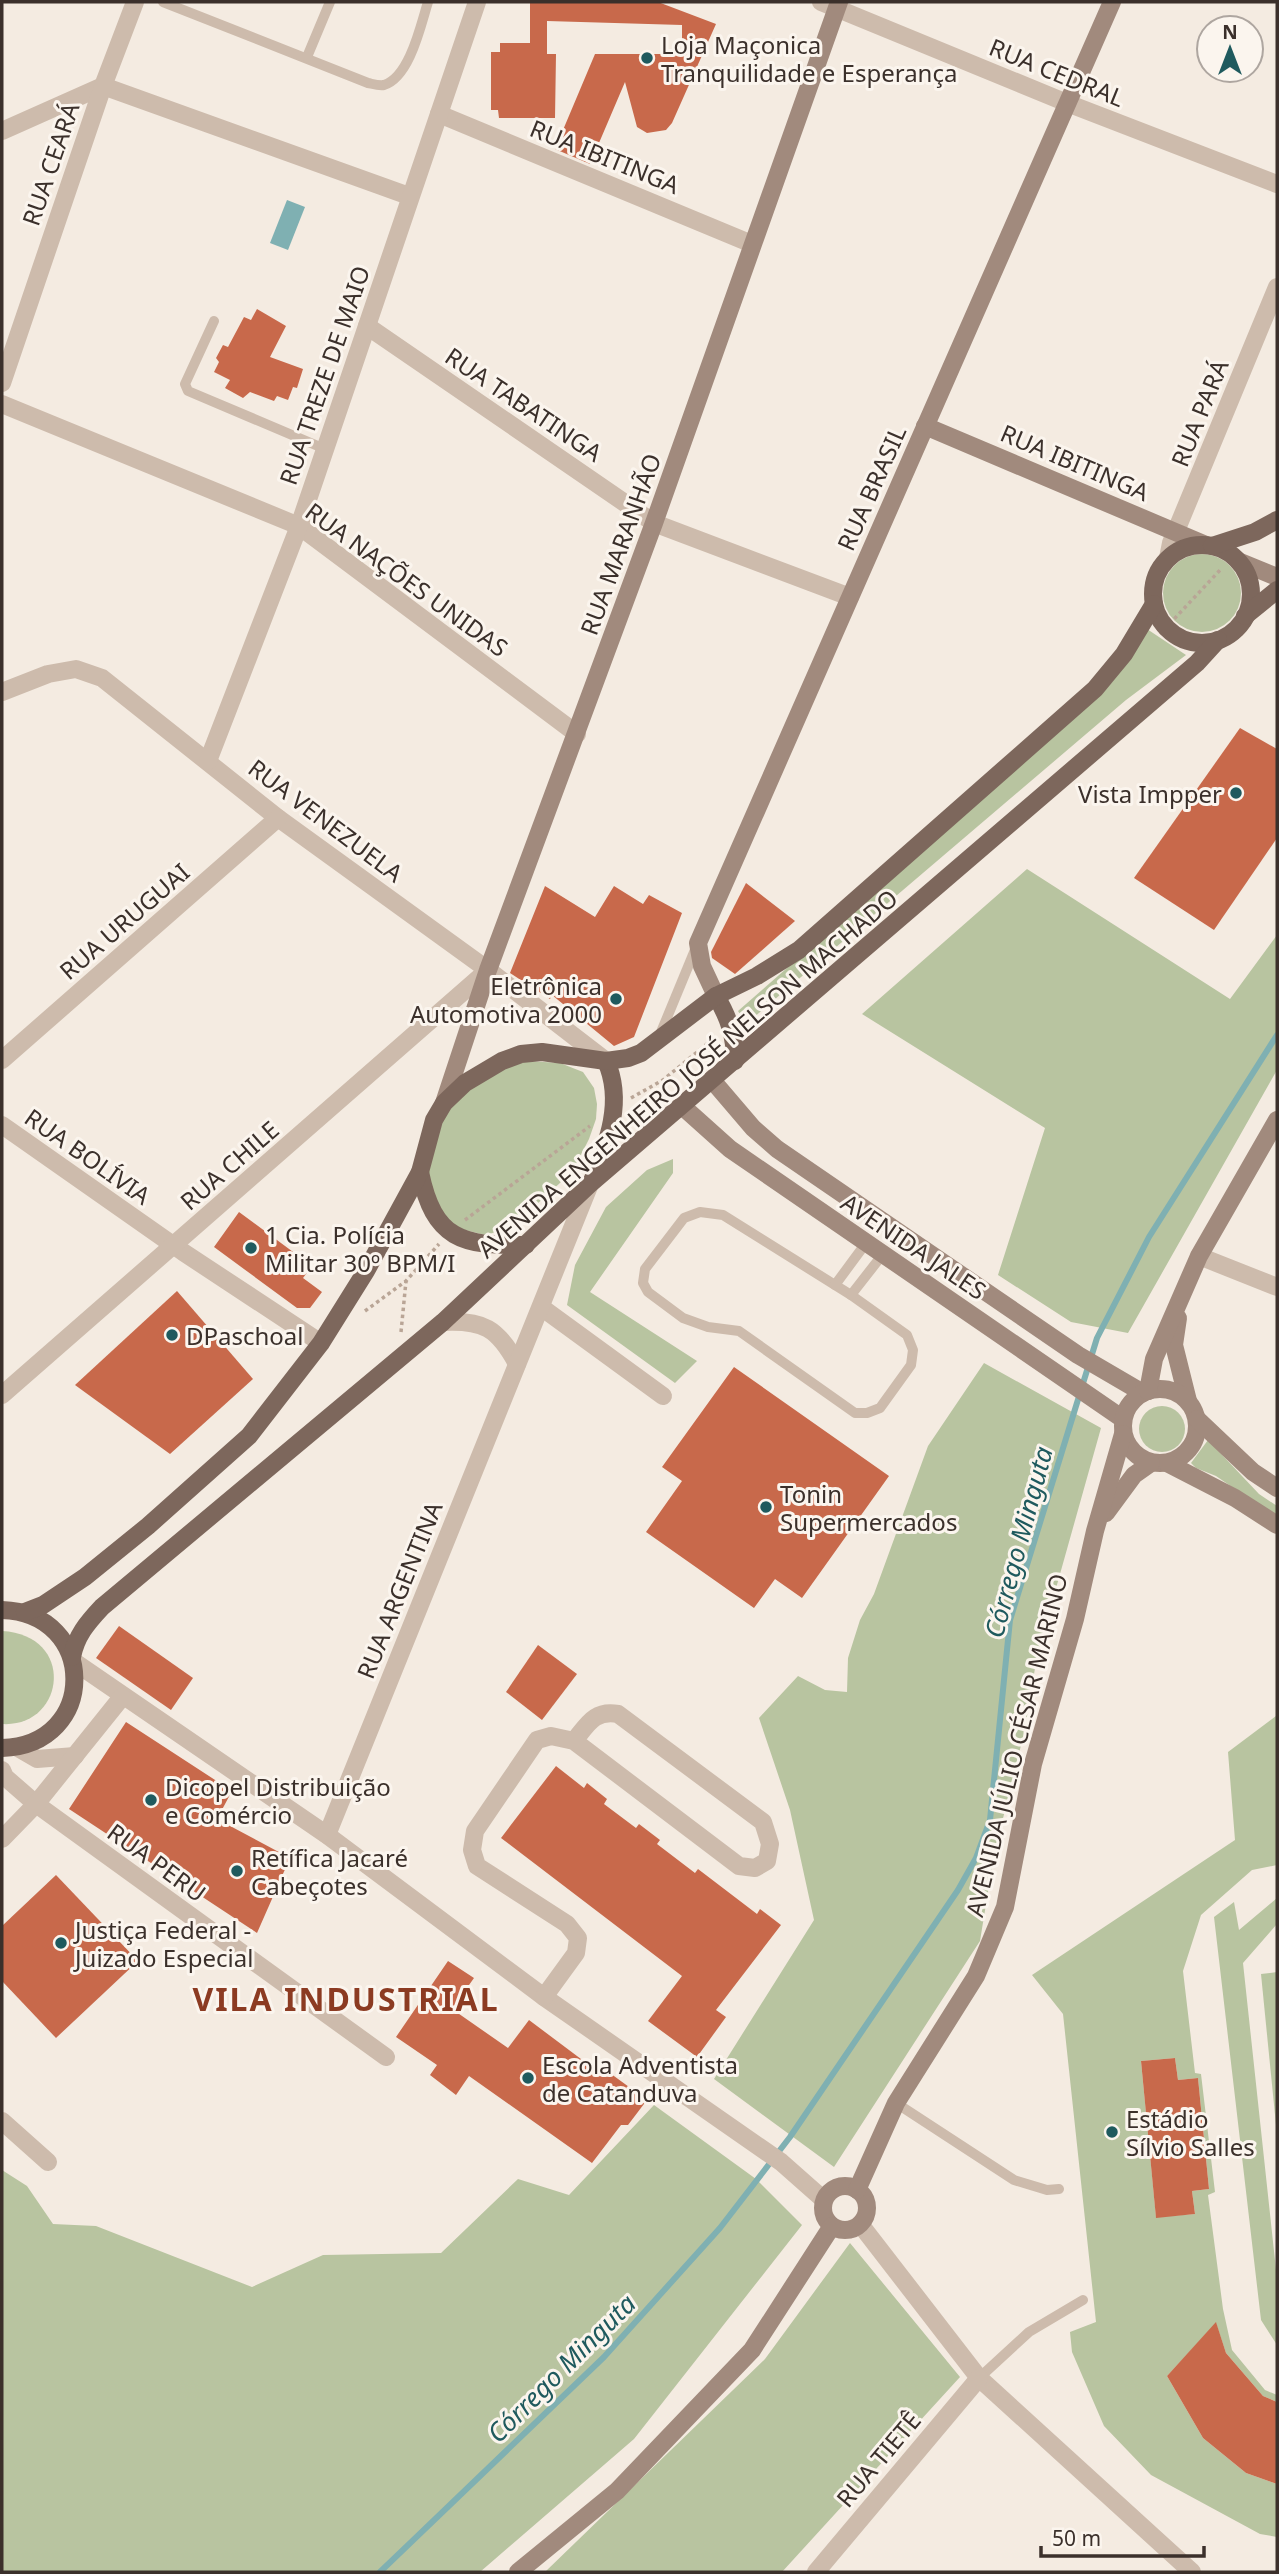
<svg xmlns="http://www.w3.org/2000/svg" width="1279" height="2574" viewBox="0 0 1279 2574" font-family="'Noto Sans',sans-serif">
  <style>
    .green { fill: #b8c4a0; fill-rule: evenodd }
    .water { fill: #7fb0b2 }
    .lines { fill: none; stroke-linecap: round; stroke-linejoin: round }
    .stream { stroke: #7fb0b2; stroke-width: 6 }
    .building { fill: #c8694b }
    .path { stroke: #b9a596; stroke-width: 3.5; stroke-dasharray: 3.5 3.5; stroke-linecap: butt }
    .lane { stroke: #cdbbac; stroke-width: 10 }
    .street { stroke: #cdbbac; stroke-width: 18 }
    .secondary { stroke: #a18a7d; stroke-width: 18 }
    .primary { stroke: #7d675c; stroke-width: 18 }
    .poi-dot { fill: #1f5a5e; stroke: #fbf5ee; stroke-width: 2.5 }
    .labels { text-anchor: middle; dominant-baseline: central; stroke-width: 6; stroke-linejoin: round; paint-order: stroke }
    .poi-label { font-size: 24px; fill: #3b302b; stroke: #fbf5ee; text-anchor: start }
    .street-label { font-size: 24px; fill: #3b302b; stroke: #fbf5ee }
    .water-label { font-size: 26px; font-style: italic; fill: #1f5a5e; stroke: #fbf5ee }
    .district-label { font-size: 32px; font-weight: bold; letter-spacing: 2px; fill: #8c3b22; stroke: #fbf5ee }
  </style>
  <rect width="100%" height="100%" fill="#f4ebe1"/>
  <g class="green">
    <circle cx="1202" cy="593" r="39"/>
    <polygon points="1147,629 1186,655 1126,700 746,1024 738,1011 1112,682"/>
    <polygon points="1027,869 1230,999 1277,935 1277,1070 1128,1333 1071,1322 998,1275 1045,1128 862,1014"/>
    <polygon points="528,1061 560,1063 583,1072 594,1088 597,1104 596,1119 589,1139 573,1171 511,1228 485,1235 461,1229 446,1219 432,1196 425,1171 445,1113 467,1088 494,1070"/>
    <polygon points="673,1159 673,1173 590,1292 697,1361 675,1383 567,1305 575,1265 606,1207 647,1170"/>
    <polygon points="984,1363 1101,1428 1037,1656 1025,1729 994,1855 980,1941 834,2167 714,2079 814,1920 790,1810 759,1718 798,1676 825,1690 847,1692 848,1658 860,1620 874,1594 928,1446"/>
    <circle cx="1162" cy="1429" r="23"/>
    <polygon points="1208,1440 1259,1494 1277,1506 1277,1518 1216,1476 1196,1468 1191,1463"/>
    <path d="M 2,1631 C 77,1635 65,1728 2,1724 Z"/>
    <path d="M 1276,1716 L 1277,1865 L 1252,1870 L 1201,1915 L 1183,1971 L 1195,2073 L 1201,2074 L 1215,2192 L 1208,2195 L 1223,2309 L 1232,2350 L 1265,2390 L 1277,2395 L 1277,2402 L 1263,2396 L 1226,2353 L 1216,2323 L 1167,2376 L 1203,2438 L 1246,2473 L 1277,2484 L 1277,2537 L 1260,2534 L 1151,2475 L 1104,2426 L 1072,2352 L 1070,2332 L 1096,2322 L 1063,2014 L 1032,1975 L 1235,1840 L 1228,1752 ZM 1175,2058 L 1178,2080 L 1198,2078 L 1209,2189 L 1192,2191 L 1195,2214 L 1156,2217 L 1141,2061 Z"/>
    <polygon points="1277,1898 1277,1924 1243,1963 1277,2279 1277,2345 1261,2320 1214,1917 1234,1902 1239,1930"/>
    <polygon points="1277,1972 1277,2135 1261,1974"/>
    <polygon points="654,2105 756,2179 802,2225 634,2439 480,2572 2,2572 2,2170 27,2186 53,2224 96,2226 252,2287 323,2255 441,2253 518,2179 569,2195"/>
    <polygon points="850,2243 960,2377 782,2572 545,2572 765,2359"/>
  </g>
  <polygon class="water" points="287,200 305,207 288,250 270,243"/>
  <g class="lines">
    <polyline class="stream" points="380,2572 604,2357 720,2228 790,2137 958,1890 976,1858 990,1820 1010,1620 1097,1338 1149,1237 1277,1035"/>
  </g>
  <g class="building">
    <polygon points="530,2 658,2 716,24 672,123 666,130 647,133 637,127 625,82 590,164 555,149 595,54 682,54 682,25 547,21 547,54 556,54 555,118 499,118 498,110 491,110 491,52 500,52 500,43 530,43"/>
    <polygon points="257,309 286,326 270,357 303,369 297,388 293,387 288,400 277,396 274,401 250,392 243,398 225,388 230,380 214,372 219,362 216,358 223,345 228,347 244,317 251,320"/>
    <polygon points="1240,728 1277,749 1277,838 1214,930 1134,878"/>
    <polygon points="746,883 795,921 735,974 712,958 711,952"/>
    <polygon points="545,886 595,917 614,886 643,904 649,895 682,913 634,1037 614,1046 552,995 550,999 510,973"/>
    <polygon points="239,1212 312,1266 303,1278 322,1292 310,1308 297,1308 214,1247"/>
    <polygon points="177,1291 253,1379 170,1454 75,1385"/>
    <polygon points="734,1367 889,1476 802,1598 775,1579 754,1608 646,1532 682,1481 662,1467"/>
    <polygon points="119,1626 193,1678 171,1710 96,1658"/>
    <polygon points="538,1645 577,1674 542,1720 506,1692"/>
    <polygon points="126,1722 232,1791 217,1819 290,1858 257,1933 69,1809"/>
    <polygon points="556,1766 584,1788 587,1783 607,1799 604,1804 636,1828 639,1824 660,1840 657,1844 695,1873 698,1869 757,1914 760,1909 781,1925 716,2010 726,2017 697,2057 648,2021 682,1976 501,1838"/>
    <polygon points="56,1875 138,1961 56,2038 2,1981 2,1926"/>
    <polygon points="448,1961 474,1978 452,2009 508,2048 529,2020 593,2068 596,2063 647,2100 628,2125 621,2125 592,2163 469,2076 456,2095 430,2075 437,2065 396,2037"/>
    <polygon points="1175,2058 1178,2080 1198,2078 1209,2189 1192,2191 1195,2214 1156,2218 1141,2061"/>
    <polygon points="1216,2322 1226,2353 1263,2396 1277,2402 1277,2484 1246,2473 1203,2438 1167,2376"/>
  </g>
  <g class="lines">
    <g class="path">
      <polyline points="1160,634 1222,568"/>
      <polyline points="631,1098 663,1080 713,1039"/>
      <polyline points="465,1220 590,1126"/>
      <polyline points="365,1311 406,1281 439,1244"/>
      <polyline points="401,1332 406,1281"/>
    </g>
    <g class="lane">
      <path d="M 163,2 L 368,83 C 373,84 379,86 384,85 C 410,77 421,24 428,2"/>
      <polyline points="307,57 330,2"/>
      <polyline points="214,321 185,384 188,391 325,449"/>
      <polyline points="659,1037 697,945"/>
      <polygon points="700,1212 723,1215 851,1295 907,1335 913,1350 911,1365 880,1408 867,1413 855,1413 739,1331 708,1327 683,1318 648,1292 643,1283 645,1269 684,1218"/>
      <polyline points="835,1285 866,1243"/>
      <polyline points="851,1295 883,1254"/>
      <polyline points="896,2103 1014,2180 1047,2190 1059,2189"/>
      <polyline points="979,2378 1029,2332 1083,2300"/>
    </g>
    <g class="street">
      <polyline points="821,2 1067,103 1277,184"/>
      <polyline points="439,114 752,244"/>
      <polyline points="2,131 103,86 409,196"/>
      <polyline points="367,326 654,523 850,597"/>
      <polyline points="2,383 103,86 135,2"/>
      <polyline points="2,404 299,526 577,734"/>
      <polyline points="1168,558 1171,543 1277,287"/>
      <polyline points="2,692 48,674 76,669 102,678 278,818 488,970 606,1061"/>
      <polyline points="208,761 299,526 477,2"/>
      <polyline points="2,1060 278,818"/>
      <polyline points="2,1125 183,1252 321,1343"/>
      <polyline points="1199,1256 1277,1287"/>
      <polyline points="541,1307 663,1396"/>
      <path d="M 443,1322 C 483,1320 498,1328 517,1364"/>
      <polyline points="2,1395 488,970"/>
      <polyline points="73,1661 327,1835 544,1997 781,2162 824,2200"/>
      <polyline points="18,1748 37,1759 75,1756"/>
      <polyline points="2,1770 5,1777 36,1804 386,2057"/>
      <polyline points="327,1835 590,1184"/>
      <polyline points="2,1839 36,1804 122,1697"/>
      <path d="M 544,1997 L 576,1953 L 578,1938 L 567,1924 L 477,1866 L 472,1850 L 475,1831 L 537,1740 L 551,1736 L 574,1741 L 739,1866 L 755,1868 L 767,1861 L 770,1844 L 763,1822 L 618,1714 C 594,1710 588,1724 574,1741"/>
      <polyline points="2,2121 48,2162"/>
      <polyline points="860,2224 979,2378 1192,2572"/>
      <polyline points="816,2572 979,2378"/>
    </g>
    <g class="secondary">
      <polyline points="925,426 1206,545"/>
      <polyline points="1238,561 1277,577"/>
      <polyline points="716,996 702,966 698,943 1112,2"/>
      <polyline points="712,1080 753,1128 777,1149 1078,1355 1143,1393"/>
      <polyline points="444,1103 488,970 654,523 839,2"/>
      <polyline points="682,1106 730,1149 1123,1419"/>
      <polyline points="1178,1318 1174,1345 1188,1401"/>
      <circle cx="1160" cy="1426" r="37"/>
      <polyline points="1148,1391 1154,1359 1199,1256 1277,1120"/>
      <polyline points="1197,1419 1253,1472 1277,1488"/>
      <polyline points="1167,1463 1235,1498 1277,1525"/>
      <polyline points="1106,1513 1134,1475 1151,1463"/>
      <circle cx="845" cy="2208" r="22"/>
      <polyline points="857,2190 896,2103 976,1976 1005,1907 1033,1764 1075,1619 1095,1531 1123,1434"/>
      <polyline points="518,2572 617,2491 752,2350 832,2226"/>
    </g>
    <g class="primary">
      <circle cx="1202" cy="594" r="49"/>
      <polyline points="1212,546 1255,532 1277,520"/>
      <polyline points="1245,616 1277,590"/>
      <path d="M 716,996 C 729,1018 735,1036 735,1061"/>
      <path d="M 420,1172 C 434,1240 462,1246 526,1245"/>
      <path d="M 592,1181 C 608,1143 624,1101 606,1061"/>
      <path d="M 2,1610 C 98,1613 99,1745 2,1748"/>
      <polyline points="25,1612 43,1605 85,1577 148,1526 249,1436 321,1343 366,1271 420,1172 434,1120 444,1103 465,1083 502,1061 521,1054 542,1052 606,1061 628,1058 641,1053 716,996 757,976 799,950 1095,689 1124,654 1154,604"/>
      <path d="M 72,1657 C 76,1636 87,1623 102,1607 L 443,1322 L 590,1184 L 1197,663 L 1218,640"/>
    </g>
  </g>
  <g class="poi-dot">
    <circle cx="647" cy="58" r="7"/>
    <circle cx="1236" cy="793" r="7"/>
    <circle cx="616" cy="999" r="7"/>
    <circle cx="251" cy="1248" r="7"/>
    <circle cx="172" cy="1335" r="7"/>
    <circle cx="766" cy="1507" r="7"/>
    <circle cx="151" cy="1800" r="7"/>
    <circle cx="237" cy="1871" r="7"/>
    <circle cx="61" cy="1943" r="7"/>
    <circle cx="528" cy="2078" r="7"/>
    <circle cx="1112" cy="2132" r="7"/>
  </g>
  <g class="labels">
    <g class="poi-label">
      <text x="661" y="44">Loja Maçonica<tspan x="661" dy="28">Tranquilidade e Esperança</tspan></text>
      <text x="1222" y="793" text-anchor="end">Vista Impper</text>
      <text x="602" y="985" text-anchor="end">Eletrônica<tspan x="602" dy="28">Automotiva 2000</tspan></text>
      <text x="265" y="1234">1 Cia. Polícia<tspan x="265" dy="28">Militar 30º BPM/I</tspan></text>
      <text x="186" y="1335">DPaschoal</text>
      <text x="780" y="1493">Tonin<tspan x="780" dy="28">Supermercados</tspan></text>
      <text x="165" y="1786">Dicopel Distribuição<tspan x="165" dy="28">e Comércio</tspan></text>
      <text x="251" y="1857">Retífica Jacaré<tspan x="251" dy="28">Cabeçotes</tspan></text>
      <text x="75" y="1929">Justiça Federal -<tspan x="75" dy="28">Juizado Especial</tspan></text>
      <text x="542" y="2064">Escola Adventista<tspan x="542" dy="28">de Catanduva</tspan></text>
      <text x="1126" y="2118">Estádio<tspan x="1126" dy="28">Sílvio Salles</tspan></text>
    </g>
    <g class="street-label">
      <text transform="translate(1057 72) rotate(22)">RUA CEDRAL</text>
      <text transform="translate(605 156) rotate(22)">RUA IBITINGA</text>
      <text transform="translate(50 164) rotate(-71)">RUA CEARÁ</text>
      <text transform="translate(324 375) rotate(-71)">RUA TREZE DE MAIO</text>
      <text transform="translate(524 404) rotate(34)">RUA TABATINGA</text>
      <text transform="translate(1199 413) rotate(-68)">RUA PARÁ</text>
      <text transform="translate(1075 462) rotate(23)">RUA IBITINGA</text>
      <text transform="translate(871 488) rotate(-66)">RUA BRASIL</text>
      <text transform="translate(620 544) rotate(-70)">RUA MARANHÃO</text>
      <text transform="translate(407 579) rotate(36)">RUA NAÇÕES UNIDAS</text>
      <text transform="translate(326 820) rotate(37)">RUA VENEZUELA</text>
      <text transform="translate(124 921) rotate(-41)">RUA URUGUAI</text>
      <text transform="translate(687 1073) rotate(-41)">AVENIDA ENGENHEIRO JOSÉ NELSON MACHADO</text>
      <text transform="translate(88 1156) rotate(35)">RUA BOLÍVIA</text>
      <text transform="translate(229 1165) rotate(-41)">RUA CHILE</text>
      <text transform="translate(914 1246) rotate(34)">AVENIDA JALES</text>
      <text transform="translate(399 1590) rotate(-68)">RUA ARGENTINA</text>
      <text transform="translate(1016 1745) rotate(-76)">AVENIDA JÚLIO CÉSAR MARINO</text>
      <text transform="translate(157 1862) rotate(36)">RUA PERU</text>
      <text transform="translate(878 2459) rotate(-50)">RUA TIETÊ</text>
    </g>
    <g class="water-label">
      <text transform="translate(1018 1542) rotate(-75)">Córrego Minguta</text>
      <text transform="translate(561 2368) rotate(-45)">Córrego Minguta</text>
    </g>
    <g class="district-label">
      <text x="346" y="1998">VILA INDUSTRIAL</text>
    </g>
  </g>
  <rect width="1279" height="2574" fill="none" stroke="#3b302b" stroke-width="7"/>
  <g transform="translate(1230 49)"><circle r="33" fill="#fbf5ee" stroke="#aea6a0" stroke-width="2"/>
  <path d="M0-5L12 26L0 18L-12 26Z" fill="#1f5a5e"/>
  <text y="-10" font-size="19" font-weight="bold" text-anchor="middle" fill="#3b302b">N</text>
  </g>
  <path d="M1041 2546v10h163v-10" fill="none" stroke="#3b302b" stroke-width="3.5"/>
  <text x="1052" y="2546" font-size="21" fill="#3b302b" stroke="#fbf5ee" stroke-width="5" paint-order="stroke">50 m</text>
</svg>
